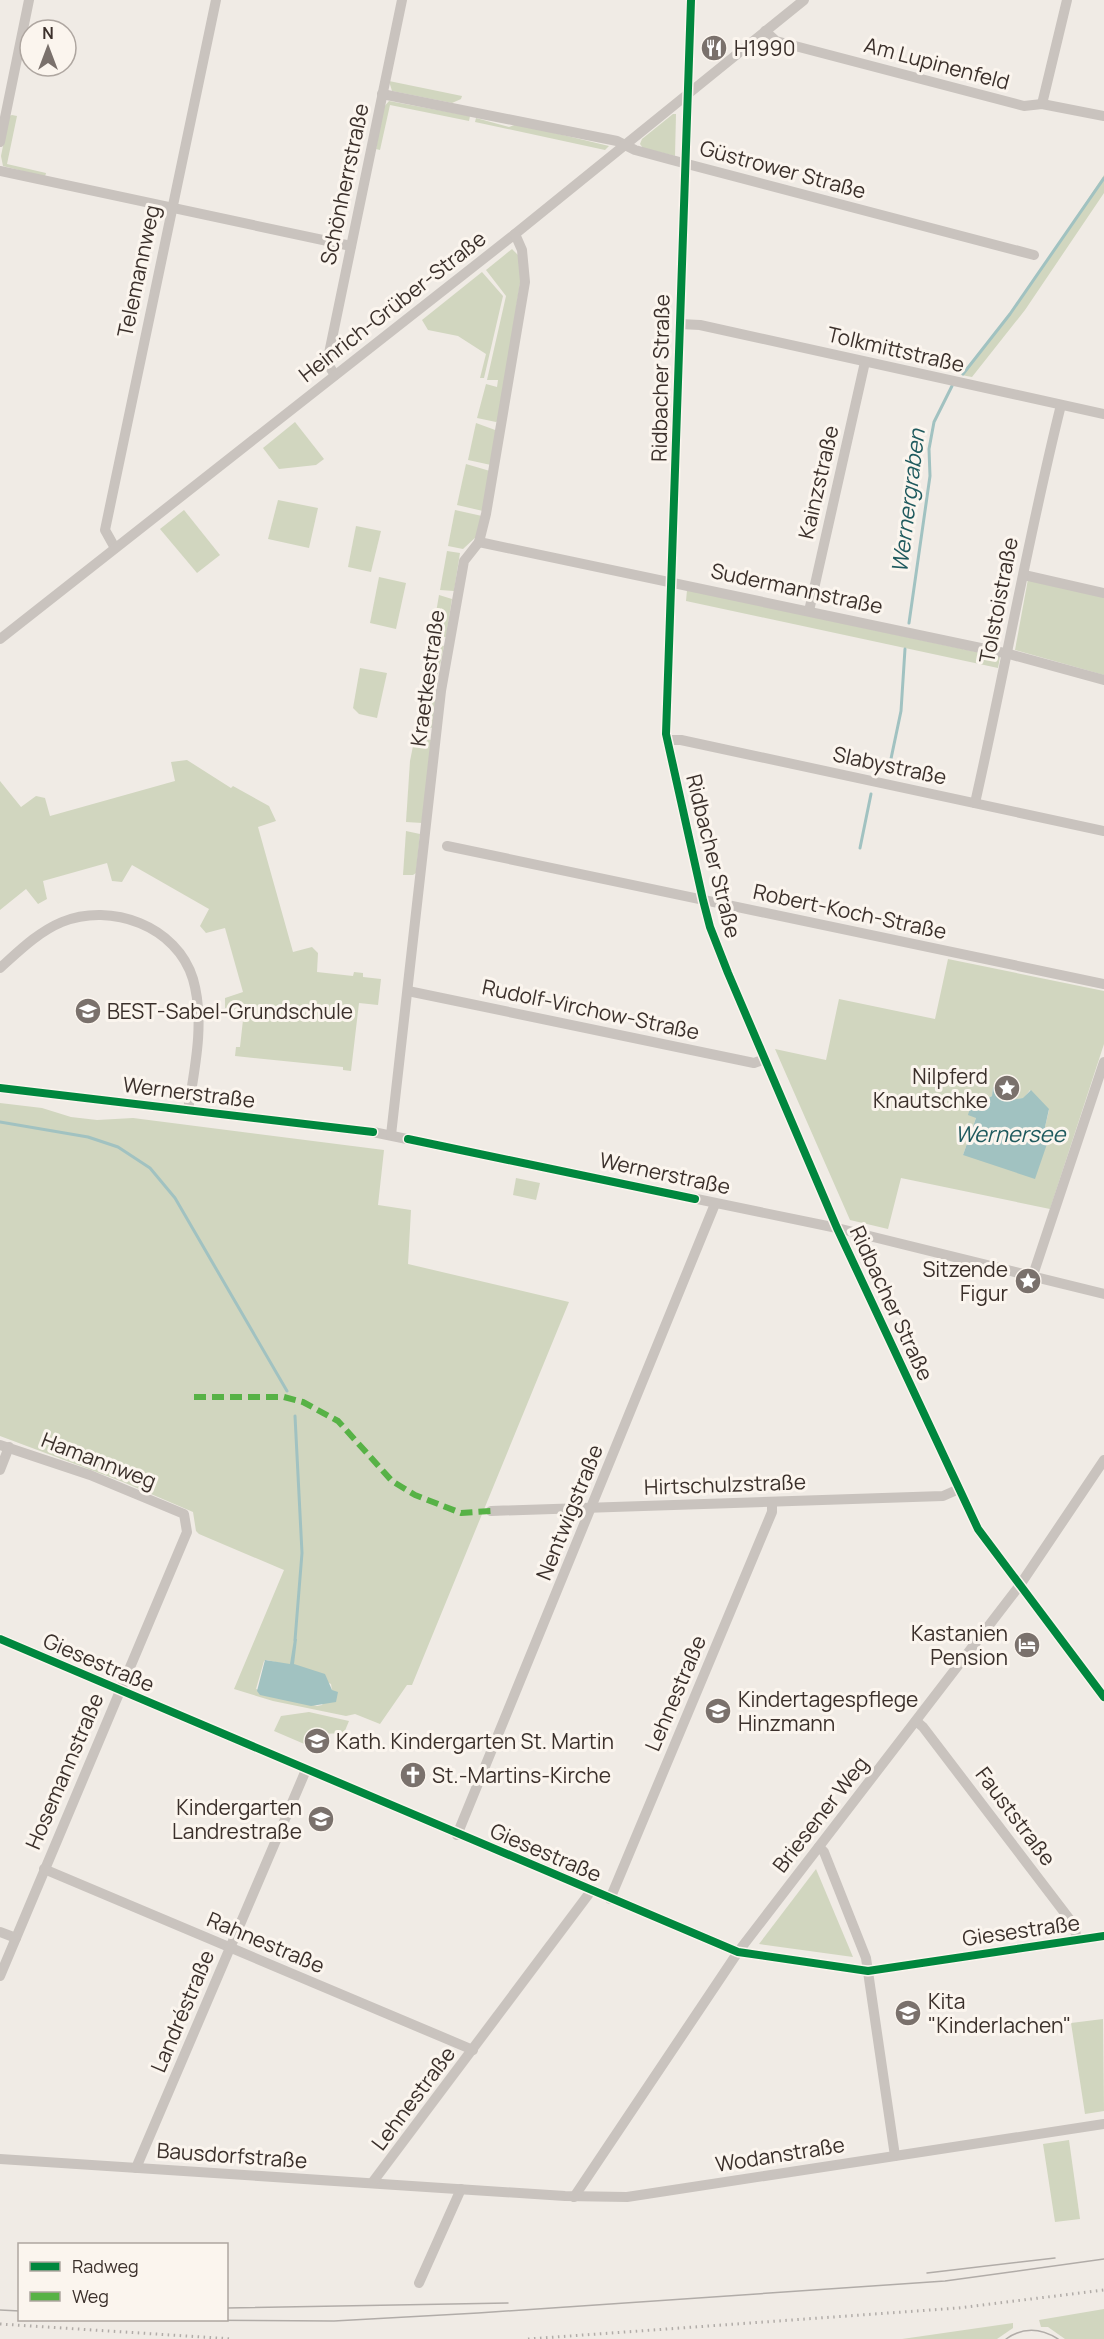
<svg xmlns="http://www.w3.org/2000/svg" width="1104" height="2339" viewBox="0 0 1104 2339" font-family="Manrope,sans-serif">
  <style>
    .green { fill: #d1d6bf; fill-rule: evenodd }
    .water { fill: #a1c2c1 }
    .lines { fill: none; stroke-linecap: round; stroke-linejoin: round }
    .stream { stroke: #a1c2c1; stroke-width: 3 }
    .minor { stroke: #c9c3be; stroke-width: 10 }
    .tram { stroke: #b1aca8; stroke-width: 1.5 }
    .rail { stroke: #b1aca8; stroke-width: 3; stroke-dasharray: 1.5 4.5; stroke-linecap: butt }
    .quiet { stroke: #57b246; stroke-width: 6; stroke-dasharray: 12 6; stroke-linecap: butt }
    .cycleway-casing { stroke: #fbf5ee; stroke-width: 11 }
    .cycleway { stroke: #00873e; stroke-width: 8 }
    .labels { text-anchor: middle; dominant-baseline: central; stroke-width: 6; stroke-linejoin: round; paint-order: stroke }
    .poi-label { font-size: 21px; fill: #3b302b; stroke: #fbf5ee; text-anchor: start }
    .street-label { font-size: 21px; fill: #3b302b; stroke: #fbf5ee }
    .water-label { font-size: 22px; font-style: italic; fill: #1f5a5e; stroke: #fbf5ee }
  </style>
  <rect width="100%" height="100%" fill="#f0ebe5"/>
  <g class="green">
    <polygon points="389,81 462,96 461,99 452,103 392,91"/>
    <polygon points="389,101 470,116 469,121 390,105 380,150 376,149 383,108"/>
    <polygon points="673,114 676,114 675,156 643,148 640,144 642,139"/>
    <polygon points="12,115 17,116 7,164 46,173 45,177 3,166 1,156 9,116"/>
    <polygon points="476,118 509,127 517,124 609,146 605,150 475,122"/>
    <polygon points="1104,175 1104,193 1025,310 972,377 961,375 1022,298"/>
    <polygon points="512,249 518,255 522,270 499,420 496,422 477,418 486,384 497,387 498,380 487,380 506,296 486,270"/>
    <polygon points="482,272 503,296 484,378 480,378 486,354 458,336 428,330 422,320"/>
    <polygon points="295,422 324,459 316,465 279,469 263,448"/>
    <polygon points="476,423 498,431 491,465 468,460"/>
    <polygon points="466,464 490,471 483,511 457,505"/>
    <polygon points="278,500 318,508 309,548 268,539"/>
    <polygon points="184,510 220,555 197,573 160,529"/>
    <polygon points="455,510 482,516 477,536 463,549 448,546"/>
    <polygon points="356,526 381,531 371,572 348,567"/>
    <polygon points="447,551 460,553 454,591 440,590"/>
    <polygon points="379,577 406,583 396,629 370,623"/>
    <polygon points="1028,579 1104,597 1104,675 1015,650"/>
    <polygon points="687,590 1000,657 998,668 686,601"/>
    <polygon points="439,595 452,599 446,637 432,636"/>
    <polygon points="431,642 444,646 438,674 426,670"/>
    <polygon points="360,668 387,673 377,718 359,714 353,708"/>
    <polygon points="422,690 436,694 433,728 417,726"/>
    <polygon points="415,736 431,740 422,823 406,822 410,761"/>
    <polygon points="187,760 231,788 233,786 269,806 276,821 258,827 293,952 312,947 318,953 317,972 353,976 354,972 363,973 363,977 381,979 378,1005 359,1003 351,1071 343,1070 343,1067 235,1056 236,1047 240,1047 244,1011 225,1008 225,998 243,992 225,928 206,933 200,926 209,909 132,865 122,882 112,881 107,863 43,881 47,899 38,904 26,889 0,910 0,781 21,807 36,796 45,798 50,816 175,781 171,762"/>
    <polygon points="406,831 420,834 416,873 413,875 403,875"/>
    <path d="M 948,959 L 1104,991 L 1104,1044 L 1050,1209 L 901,1178 L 888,1229 L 850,1220 L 775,1049 L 826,1060 L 839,999 L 935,1019 ZM 993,1087 L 1009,1100 L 1024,1098 L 1030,1090 L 1049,1110 L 1045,1127 L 1047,1144 L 963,1155 L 976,1118 L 973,1101 L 979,1103 L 992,1096 Z"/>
    <path d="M 0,1103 L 42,1108 L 71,1117 L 97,1120 L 133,1118 L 384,1150 L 378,1205 L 411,1210 L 408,1264 L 569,1302 L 412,1685 L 407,1685 L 380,1724 L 355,1714 L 346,1716 L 273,1701 L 234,1689 L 284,1570 L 199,1534 L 196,1531 L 193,1512 L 123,1482 L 0,1436 ZM 267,1660 L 292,1666 L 331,1684 L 332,1690 L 322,1705 L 317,1706 L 256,1689 L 264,1661 Z"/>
    <polygon points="516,1178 540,1183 536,1200 513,1195"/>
    <polygon points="309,1712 349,1721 344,1733 321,1734 316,1749 274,1731 281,1716"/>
    <polygon points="816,1869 853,1957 759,1944"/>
    <polygon points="1103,2019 1104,2111 1085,2114 1071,2023"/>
    <polygon points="1069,2140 1080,2219 1055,2222 1043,2144"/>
    <polygon points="1104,2309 1104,2339 1065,2339 1048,2327 1041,2327 1039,2320"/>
    <polygon points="1013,2323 1013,2328 997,2339 902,2339"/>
  </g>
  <g class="water">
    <polygon points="993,1087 1004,1091 1010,1100 1023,1098 1031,1090 1049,1109 1045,1127 1047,1144 1035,1179 963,1155 976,1118 968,1115 972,1101 979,1103 992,1096"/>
    <polygon points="294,1639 297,1639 294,1664 325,1674 332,1690 338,1692 336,1702 311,1706 260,1695 257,1691 265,1660 290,1664"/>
  </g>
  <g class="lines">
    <g class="stream">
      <polyline points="963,374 1010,314 1104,178"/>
      <polyline points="909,623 930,476 929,449 934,422 952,386"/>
      <polyline points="888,773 901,711 905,649"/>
      <polyline points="860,848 871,794"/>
      <polyline points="0,1122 88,1137 118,1147 150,1168 175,1198 287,1391"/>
      <polyline points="295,1416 302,1553 295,1640"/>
    </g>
    <g class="minor">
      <polyline points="691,0 666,734 703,900 710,927 728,973 837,1228 978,1529 1104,1697"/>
      <polyline points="765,31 776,41 1024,106 1042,104 1104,116"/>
      <polyline points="382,94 617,141 635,150 672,160 1034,255"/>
      <polyline points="1042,104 1067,0"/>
      <polyline points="0,142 29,0"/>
      <polyline points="0,171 351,246"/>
      <polyline points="680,324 700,325 1104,414"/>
      <polyline points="335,375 327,363 402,0"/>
      <polyline points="479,542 1009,654 1104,680"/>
      <polyline points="115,548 105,530 216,0"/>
      <polyline points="1024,575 1104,593"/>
      <polyline points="809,611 865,362"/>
      <polyline points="0,639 515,234 804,0"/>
      <polyline points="667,740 681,740 1104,831"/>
      <path d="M 975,803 C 1005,671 1028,537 1061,405"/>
      <polyline points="447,846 1104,984"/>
      <path d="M 0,968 C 19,951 38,932 62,922 C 111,902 177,926 193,979 C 205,1021 195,1067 188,1110"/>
      <polyline points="408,991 754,1063 765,1059"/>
      <polyline points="0,1088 373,1132 837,1228 1104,1294"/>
      <polyline points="391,1135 441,691 464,561 479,542 486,514 525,282 522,250 515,234"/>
      <polyline points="1033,1275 1104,1062"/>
      <polyline points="0,1445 90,1475 184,1514 187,1532 0,1976"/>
      <polyline points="0,1470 9,1447"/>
      <polyline points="491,1511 943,1496 959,1489"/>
      <polyline points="0,1639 738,1952 868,1971 1104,1936"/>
      <polyline points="916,1721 923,1727 1074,1925 1077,1940"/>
      <polyline points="457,1835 715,1204"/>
      <polyline points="819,1847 824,1852 866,1958 895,2156"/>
      <polyline points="44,1869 473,2050"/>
      <polyline points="610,1899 772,1512 772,1502"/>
      <polyline points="0,1932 16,1938"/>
      <polyline points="0,2159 565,2196 627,2197 1104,2124"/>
      <polyline points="136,2168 306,1770"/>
      <polyline points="372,2183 591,1891"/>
      <polyline points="574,2197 738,1952 1020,1585 1104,1460"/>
      <polyline points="419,2283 461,2189"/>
    </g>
    <g class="tram">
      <polyline points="927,2273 1055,2258"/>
      <polyline points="226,2308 508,2303"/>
      <polyline points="0,2310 20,2311"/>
      <polyline points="166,2320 334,2321 478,2313 945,2281 1104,2259"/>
      <path d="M 1006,2339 C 1023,2327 1041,2328 1058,2339"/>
    </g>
    <g class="rail">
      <polyline points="0,2324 233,2339"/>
      <polyline points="528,2339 958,2308 1104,2290"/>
    </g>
    <polyline class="quiet" points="194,1397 284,1397 303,1402 338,1421 392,1481 415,1495 461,1513 491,1511"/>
    <defs>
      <g id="cycleway">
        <polyline points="691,0 666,734 703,900 710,927 728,973 837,1228 978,1529 1104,1697"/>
        <polyline points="0,1088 373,1132"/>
        <polyline points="408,1139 695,1199"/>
        <polyline points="0,1639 738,1952 868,1971 1104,1936"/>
      </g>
    </defs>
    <use href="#cycleway" class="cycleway-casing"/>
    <use href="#cycleway" class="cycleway"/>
  </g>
  <defs>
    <symbol id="restaurant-disc" viewBox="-11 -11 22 22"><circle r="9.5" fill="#7a716c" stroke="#fbf5ee"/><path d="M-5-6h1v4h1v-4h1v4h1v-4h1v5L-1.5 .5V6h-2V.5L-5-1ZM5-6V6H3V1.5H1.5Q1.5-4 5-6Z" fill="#fff"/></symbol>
    <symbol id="school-disc" viewBox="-11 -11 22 22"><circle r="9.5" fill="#7a716c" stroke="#fbf5ee"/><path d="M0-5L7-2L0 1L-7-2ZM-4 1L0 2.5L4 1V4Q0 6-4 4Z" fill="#fff"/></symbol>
    <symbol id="sight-disc" viewBox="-11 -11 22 22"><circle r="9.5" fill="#7a716c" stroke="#fbf5ee"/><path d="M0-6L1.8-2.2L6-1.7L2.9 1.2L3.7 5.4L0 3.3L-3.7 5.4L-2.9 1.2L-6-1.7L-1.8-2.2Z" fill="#fff"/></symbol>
    <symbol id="hotel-disc" viewBox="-11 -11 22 22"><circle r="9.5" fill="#7a716c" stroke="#fbf5ee"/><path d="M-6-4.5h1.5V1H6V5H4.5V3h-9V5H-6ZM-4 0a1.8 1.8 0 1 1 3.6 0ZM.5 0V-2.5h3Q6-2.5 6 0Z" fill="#fff"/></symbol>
    <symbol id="church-disc" viewBox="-11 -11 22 22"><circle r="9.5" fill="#7a716c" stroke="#fbf5ee"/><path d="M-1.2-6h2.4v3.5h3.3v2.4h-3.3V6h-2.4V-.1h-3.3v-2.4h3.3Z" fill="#fff"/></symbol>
  </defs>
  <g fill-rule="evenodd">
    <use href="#restaurant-disc" x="699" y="33" width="30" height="30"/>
    <use href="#school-disc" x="73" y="996" width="30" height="30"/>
    <use href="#sight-disc" x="992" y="1073" width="30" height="30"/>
    <use href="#sight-disc" x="1013" y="1266" width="30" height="30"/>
    <use href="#hotel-disc" x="1012" y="1630" width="30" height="30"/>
    <use href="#school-disc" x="703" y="1696" width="30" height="30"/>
    <use href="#school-disc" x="302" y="1726" width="30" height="30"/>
    <use href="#church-disc" x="398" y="1760" width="30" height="30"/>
    <use href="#school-disc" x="306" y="1804" width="30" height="30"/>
    <use href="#school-disc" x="893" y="1998" width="30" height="30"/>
  </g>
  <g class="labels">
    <g class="poi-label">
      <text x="734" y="48">H1990</text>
      <text x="107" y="1011">BEST-Sabel-Grundschule</text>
      <text x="988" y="1076" text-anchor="end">Nilpferd<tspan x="988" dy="24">Knautschke</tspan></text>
      <text x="1008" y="1269" text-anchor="end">Sitzende<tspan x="1008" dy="24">Figur</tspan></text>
      <text x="1008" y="1633" text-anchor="end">Kastanien<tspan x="1008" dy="24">Pension</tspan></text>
      <text x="738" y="1699">Kindertagespflege<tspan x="738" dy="24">Hinzmann</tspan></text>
      <text x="336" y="1741">Kath. Kindergarten St. Martin</text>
      <text x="432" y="1775">St.-Martins-Kirche</text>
      <text x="302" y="1807" text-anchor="end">Kindergarten<tspan x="302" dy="24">Landrestraße</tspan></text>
      <text x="928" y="2001">Kita<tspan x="928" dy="24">"Kinderlachen"</tspan></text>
    </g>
    <g class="street-label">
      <text transform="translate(937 63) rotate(15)">Am Lupinenfeld</text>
      <text transform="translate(783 169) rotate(15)">Güstrower Straße</text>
      <text transform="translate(344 184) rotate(-78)">Schönherrstraße</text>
      <text transform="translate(138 271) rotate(-78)">Telemannweg</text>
      <text transform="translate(392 306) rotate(-38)">Heinrich-Grüber-Straße</text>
      <text transform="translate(896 349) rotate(13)">Tolkmittstraße</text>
      <text transform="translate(660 378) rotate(-89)">Ridbacher Straße</text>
      <text transform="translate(818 482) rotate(-77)">Kainzstraße</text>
      <text transform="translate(797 588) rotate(12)">Sudermannstraße</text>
      <text transform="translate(998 600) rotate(-79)">Tolstoistraße</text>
      <text transform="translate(427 678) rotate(-82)">Kraetkestraße</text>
      <text transform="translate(890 765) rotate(12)">Slabystraße</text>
      <text transform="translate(714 856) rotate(76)">Ridbacher Straße</text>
      <text transform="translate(850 911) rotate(12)">Robert-Koch-Straße</text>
      <text transform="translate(591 1009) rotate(12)">Rudolf-Virchow-Straße</text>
      <text transform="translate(189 1092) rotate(7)">Wernerstraße</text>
      <text transform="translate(665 1173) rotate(12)">Wernerstraße</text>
      <text transform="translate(892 1303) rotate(65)">Ridbacher Straße</text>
      <text transform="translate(99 1460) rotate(21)">Hamannweg</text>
      <text transform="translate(725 1484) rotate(-2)">Hirtschulzstraße</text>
      <text transform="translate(569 1512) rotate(-68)">Nentwigstraße</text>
      <text transform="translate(99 1662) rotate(23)">Giesestraße</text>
      <text transform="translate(675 1693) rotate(-67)">Lehnestraße</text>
      <text transform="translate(64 1771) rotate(-67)">Hosemannstraße</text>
      <text transform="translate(820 1814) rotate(-52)">Briesener Weg</text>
      <text transform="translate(1016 1816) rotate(53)">Fauststraße</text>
      <text transform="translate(546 1852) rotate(23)">Giesestraße</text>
      <text transform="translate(1021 1930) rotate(-8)">Giesestraße</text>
      <text transform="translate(266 1942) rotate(23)">Rahnestraße</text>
      <text transform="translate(182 2011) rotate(-67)">Landréstraße</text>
      <text transform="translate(413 2098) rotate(-53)">Lehnestraße</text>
      <text transform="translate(780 2154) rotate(-9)">Wodanstraße</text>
      <text transform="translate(232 2155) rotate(4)">Bausdorfstraße</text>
    </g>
    <g class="water-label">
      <text transform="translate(908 501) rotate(-83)">Wernergraben</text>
      <text x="1010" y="1134">Wernersee</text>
    </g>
  </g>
  <rect x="18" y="2243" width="210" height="78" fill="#fbf5ee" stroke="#aea6a0" stroke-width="1.5"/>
  <rect x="30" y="2262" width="30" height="9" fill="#00873e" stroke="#aea6a0" stroke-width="1.5"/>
  <text x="72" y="2273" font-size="18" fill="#3b302b">Radweg</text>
  <rect x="30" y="2292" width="30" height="9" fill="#57b246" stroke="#aea6a0" stroke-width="1.5"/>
  <text x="72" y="2303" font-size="18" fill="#3b302b">Weg</text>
  <g transform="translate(48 48)"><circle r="28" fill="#fbf5ee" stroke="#aea6a0" stroke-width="1.5"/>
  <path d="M0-4.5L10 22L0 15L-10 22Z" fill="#7a716c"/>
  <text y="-9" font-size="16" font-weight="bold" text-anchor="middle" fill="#3b302b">N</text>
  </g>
</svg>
